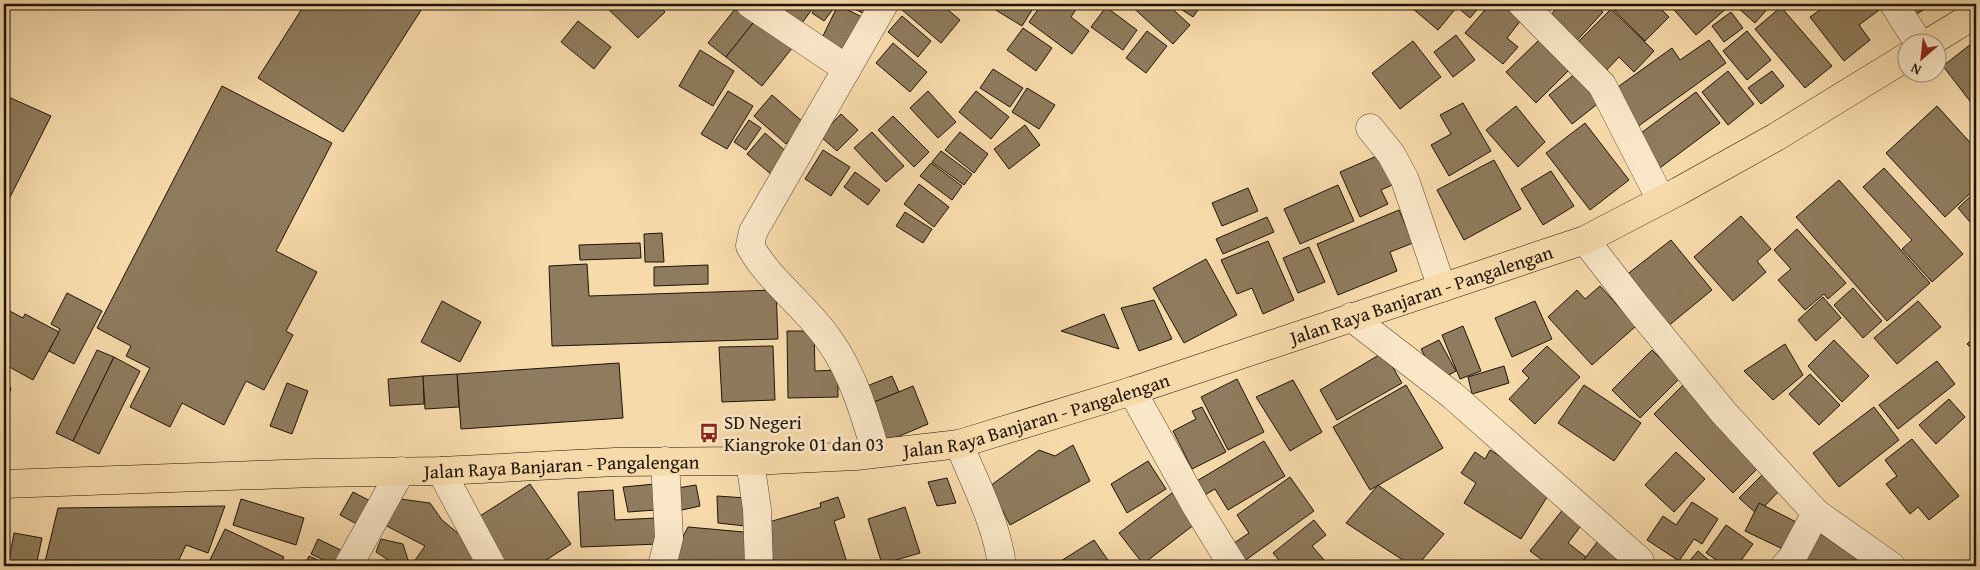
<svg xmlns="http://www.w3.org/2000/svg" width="1980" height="570" viewBox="0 0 1980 570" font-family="'Gentium Book Plus',serif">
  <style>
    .building { fill: #8f7b5d; stroke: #1f140a }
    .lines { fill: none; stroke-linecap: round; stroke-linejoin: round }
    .minor-casing { stroke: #554632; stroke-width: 29 }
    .primary-casing { stroke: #1f140a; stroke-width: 29 }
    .minor { stroke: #fae7c8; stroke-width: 28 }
    .primary { stroke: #f7daaa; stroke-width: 28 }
    .labels { text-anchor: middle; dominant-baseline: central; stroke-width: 5; stroke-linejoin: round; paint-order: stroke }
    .street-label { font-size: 19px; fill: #1f140a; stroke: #fae7c8 }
    .poi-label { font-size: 19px; fill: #1f140a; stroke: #fae7c8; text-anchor: start }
  </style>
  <rect width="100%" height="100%" fill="#f7daaa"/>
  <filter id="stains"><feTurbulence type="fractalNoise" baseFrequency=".004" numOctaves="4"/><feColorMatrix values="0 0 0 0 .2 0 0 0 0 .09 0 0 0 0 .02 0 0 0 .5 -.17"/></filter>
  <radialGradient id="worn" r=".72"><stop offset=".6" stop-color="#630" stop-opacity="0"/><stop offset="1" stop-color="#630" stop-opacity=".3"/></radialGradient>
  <g class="building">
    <polygon points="305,4 425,4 343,132 258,78"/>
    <polygon points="603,4 657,4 665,12 638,38"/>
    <polygon points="739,4 757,18 726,57 708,43"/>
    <polygon points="783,4 816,4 799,27 777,11"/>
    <polygon points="818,4 837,4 824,21 812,13"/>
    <polygon points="844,4 878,4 871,17"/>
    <polygon points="895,4 941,4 960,20 941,43"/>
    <polygon points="997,4 1023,4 1032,10 1022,26 994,9"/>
    <polygon points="1042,4 1077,4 1079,5 1071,17 1089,31 1072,54 1029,22"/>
    <polygon points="1129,4 1167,4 1190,25 1173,44"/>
    <polygon points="1173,4 1202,4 1193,17"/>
    <polygon points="1416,4 1482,4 1470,18 1457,7 1438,30 1412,8"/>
    <polygon points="1490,4 1502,4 1521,20 1507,38 1518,47 1503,64 1465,33"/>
    <polygon points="1561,4 1594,4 1603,12 1571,47 1544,22"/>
    <polygon points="1616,4 1656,4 1669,17 1645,41 1612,8"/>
    <polygon points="1669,4 1726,4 1728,7 1696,35"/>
    <polygon points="1740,4 1765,4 1769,7 1755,23 1737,7"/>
    <polygon points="1828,4 1886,5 1859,25 1870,40 1844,61 1810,17"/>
    <polygon points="1908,4 1933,4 1915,15"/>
    <polygon points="838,5 868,20 852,54 821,40"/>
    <polygon points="1106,7 1137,30 1123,50 1091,27"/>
    <polygon points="1781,7 1832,66 1805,88 1755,29"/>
    <polygon points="1611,9 1654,51 1634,72 1619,57 1600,77 1571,49"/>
    <polygon points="1731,12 1743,28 1724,42 1712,26"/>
    <polygon points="902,16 931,41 918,57 888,32"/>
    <polygon points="757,18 793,47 762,86 726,57"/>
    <polygon points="578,21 611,47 594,69 561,42"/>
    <polygon points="1023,28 1052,48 1036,71 1007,50"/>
    <polygon points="1147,31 1167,46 1146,73 1126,58"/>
    <polygon points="1747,31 1771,60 1747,80 1723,51"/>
    <polygon points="1456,35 1475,60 1453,77 1434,52"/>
    <polygon points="1539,40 1569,70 1536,103 1506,72"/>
    <polygon points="1709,40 1726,63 1633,130 1608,94 1672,48 1680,60"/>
    <polygon points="1413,41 1441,77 1400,109 1372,73"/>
    <polygon points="893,43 927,72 910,92 876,63"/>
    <polygon points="1971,44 1976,50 1976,109 1943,66"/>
    <polygon points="700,50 734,71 713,106 679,86"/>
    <polygon points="993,69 1023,88 1010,107 980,88"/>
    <polygon points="1728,71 1754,104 1728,125 1702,92"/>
    <polygon points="1772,71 1784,86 1761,104 1748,88"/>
    <polygon points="1576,73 1600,102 1572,124 1549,95"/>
    <polygon points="222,86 332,143 276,251 317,272 286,331 293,335 264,390 246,381 224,425 182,403 170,427 130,407 150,368 126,356 131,346 97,328"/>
    <polygon points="1027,88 1055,105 1039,129 1012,112"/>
    <polygon points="728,91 753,106 727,149 701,134"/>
    <polygon points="928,91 956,122 938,138 910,108"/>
    <polygon points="976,91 1009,117 991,139 959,112"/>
    <polygon points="1696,92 1720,123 1657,170 1633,139"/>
    <polygon points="4,95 51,116 4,209"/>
    <polygon points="772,95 804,123 786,144 754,116"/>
    <polygon points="1463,103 1491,151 1449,176 1431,145 1451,134 1440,115"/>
    <polygon points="1516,106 1545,142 1518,167 1486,130"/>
    <polygon points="1937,106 1976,149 1976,188 1945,217 1886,153"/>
    <polygon points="841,114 858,130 837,151 820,136"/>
    <polygon points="893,116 929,152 914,167 878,130"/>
    <polygon points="749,120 761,128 746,150 734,142"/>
    <polygon points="1585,123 1629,180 1590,210 1546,153"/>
    <polygon points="1025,125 1040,145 1009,169 994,149"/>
    <polygon points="872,132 904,166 886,182 854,148"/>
    <polygon points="960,132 988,154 974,173 945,150"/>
    <polygon points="765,133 789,154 772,175 747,154"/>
    <polygon points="823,150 850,167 831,196 805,179"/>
    <polygon points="941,151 972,174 964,185 932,162"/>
    <polygon points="1386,152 1399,182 1381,190 1388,204 1360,217 1340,172"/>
    <polygon points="1494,160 1521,209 1464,240 1437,190"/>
    <polygon points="931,163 962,186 952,200 920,176"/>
    <polygon points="1884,168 1963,254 1932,282 1902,249 1912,240 1863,187"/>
    <polygon points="1551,171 1574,206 1543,225 1521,189"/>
    <polygon points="855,172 880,190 868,205 844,187"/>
    <polygon points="1839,180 1930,283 1887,321 1796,217"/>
    <polygon points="919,184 949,207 934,227 904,204"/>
    <polygon points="1338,185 1354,221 1300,244 1284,209"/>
    <polygon points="1248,188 1258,211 1222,226 1212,203"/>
    <polygon points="1976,191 1976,229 1958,208"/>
    <polygon points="1399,210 1413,243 1390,252 1397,271 1338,295 1317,244"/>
    <polygon points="905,212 932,229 923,243 896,226"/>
    <polygon points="1741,216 1771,249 1757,261 1766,272 1733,301 1694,257"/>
    <polygon points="1267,217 1274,232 1223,254 1216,239"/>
    <polygon points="1797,229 1846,283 1828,299 1824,294 1805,310 1778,280 1791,269 1774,250"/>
    <polygon points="662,233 664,262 645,262 644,234"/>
    <polygon points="1671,240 1712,290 1667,327 1625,276"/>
    <polygon points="1268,241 1294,300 1263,314 1252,288 1237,294 1221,260"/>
    <polygon points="640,243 641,258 580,260 579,245"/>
    <polygon points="1309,247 1325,282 1298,293 1283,258"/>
    <polygon points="1206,259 1237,315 1184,343 1153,288"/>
    <polygon points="587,264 589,296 776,290 778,339 552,346 549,266"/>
    <polygon points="708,265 708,284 654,286 654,267"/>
    <polygon points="1600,286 1636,326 1592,365 1548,317 1577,290 1585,299"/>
    <polygon points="1853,288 1882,321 1863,338 1834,305"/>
    <polygon points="67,293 102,311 74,364 49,351 60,329 51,324"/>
    <polygon points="1823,297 1841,318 1816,341 1798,320"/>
    <polygon points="1154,300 1172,339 1139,351 1121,308"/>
    <polygon points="442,301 481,322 460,362 421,342"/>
    <polygon points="1535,301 1552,339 1512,357 1495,318"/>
    <polygon points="1918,301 1941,327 1897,364 1874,338"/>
    <polygon points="4,308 23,318 25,314 59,332 33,380 4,364 4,356 7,349 4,347"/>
    <polygon points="1104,314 1119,349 1061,331"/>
    <polygon points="1463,326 1481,371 1460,379 1442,335"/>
    <polygon points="787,331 814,331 815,371 838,370 838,397 788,398"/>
    <polygon points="1976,335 1976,353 1967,344"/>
    <polygon points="1439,340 1456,371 1438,381 1421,349"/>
    <polygon points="1834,340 1869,376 1842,402 1808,366"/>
    <polygon points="1785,344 1803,375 1773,400 1744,371"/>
    <polygon points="773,346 775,400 722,402 719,347"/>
    <polygon points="1547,346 1580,377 1535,424 1509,399 1529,378 1522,371"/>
    <polygon points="97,350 114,357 73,441 56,433"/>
    <polygon points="1652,350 1680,378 1640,418 1612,390"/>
    <polygon points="1384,352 1402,383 1337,420 1320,390"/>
    <polygon points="114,357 140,371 99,454 73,441"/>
    <polygon points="1937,361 1955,384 1898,429 1879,405"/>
    <polygon points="619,363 623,418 461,429 457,374"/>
    <polygon points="1504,366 1509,383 1472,394 1468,377"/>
    <polygon points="457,374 459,407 425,409 423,376"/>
    <polygon points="1810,374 1840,405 1819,425 1789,394"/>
    <polygon points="423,376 424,404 390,406 388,379"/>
    <polygon points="892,376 899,392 869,404 862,388"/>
    <polygon points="1237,379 1264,432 1228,450 1201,397"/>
    <polygon points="1293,380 1322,432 1290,451 1256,397"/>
    <polygon points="287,383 308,391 292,434 270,426"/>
    <polygon points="1685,383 1765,461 1733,493 1654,414"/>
    <polygon points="1406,385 1443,448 1370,490 1333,427"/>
    <polygon points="1584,385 1641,423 1614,461 1558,423"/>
    <polygon points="4,386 11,388 4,413"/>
    <polygon points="913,386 928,424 883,443 867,405"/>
    <polygon points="1949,399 1965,417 1936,444 1919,425"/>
    <polygon points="1202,407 1226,452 1192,469 1173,431 1196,419 1192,411"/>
    <polygon points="1874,407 1899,440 1839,487 1813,453"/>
    <polygon points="1912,439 1959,496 1929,520 1918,507 1910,514 1886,484 1897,476 1885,460"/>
    <polygon points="1264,441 1285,476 1228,510 1215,489 1203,496 1195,482"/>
    <polygon points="1073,445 1090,481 1010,525 990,486 1039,450 1055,456"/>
    <polygon points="1490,450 1552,489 1521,539 1464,503 1476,483 1461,473 1475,452 1485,459"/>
    <polygon points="1676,452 1705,479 1674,512 1645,485"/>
    <polygon points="1148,461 1166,489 1127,513 1111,484"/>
    <polygon points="1764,473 1781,489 1757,514 1739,498"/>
    <polygon points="1290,477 1314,511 1243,562 1231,545 1249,533 1237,515"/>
    <polygon points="947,478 956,503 937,506 928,482"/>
    <polygon points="530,484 571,544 537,566 498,566 469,523"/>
    <polygon points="655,484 656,510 628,512 623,487"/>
    <polygon points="696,485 700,506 673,512 671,489"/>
    <polygon points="1378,485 1444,534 1417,566 1412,566 1346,523"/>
    <polygon points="613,490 615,520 657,518 659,544 581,547 578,492"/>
    <polygon points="353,492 378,505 366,529 340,515"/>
    <polygon points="1172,493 1195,524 1143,564 1119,533"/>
    <polygon points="717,496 746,498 745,526 718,523"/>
    <polygon points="838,497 845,517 834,521 848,566 775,566 762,524 821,507 820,503"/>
    <polygon points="393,498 430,503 442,520 477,549 487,566 411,566 425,546 383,524"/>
    <polygon points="241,499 304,518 296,545 233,525"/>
    <polygon points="1692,502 1718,519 1702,544 1694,539 1679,561 1647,540 1663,516 1676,525"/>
    <polygon points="1759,503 1800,524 1787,551 1745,531"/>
    <polygon points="225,506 208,553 186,545 176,566 44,566 58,508"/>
    <polygon points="905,507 920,553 882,564 868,519"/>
    <polygon points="1564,508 1583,523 1568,543 1586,557 1579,566 1550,566 1530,551"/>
    <polygon points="1314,520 1326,535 1312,546 1325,561 1318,566 1284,566 1273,553"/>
    <polygon points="1726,525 1753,544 1737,566 1726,566 1706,553"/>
    <polygon points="688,527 755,533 752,566 668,566"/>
    <polygon points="225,529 284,557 279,566 207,566"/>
    <polygon points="14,533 42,538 36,566 8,566"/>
    <polygon points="1821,534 1867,566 1798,566"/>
    <polygon points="1601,537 1636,566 1579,566"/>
    <polygon points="318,539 349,554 336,566 311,554"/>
    <polygon points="381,539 403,544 409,563 405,566 397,566 376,552"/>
    <polygon points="1094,540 1110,563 1105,566 1053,566"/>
    <polygon points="1698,551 1716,566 1685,566"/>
    <polygon points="309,556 331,566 304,566"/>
  </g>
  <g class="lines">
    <defs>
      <g id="minor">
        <polyline points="750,4 847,69"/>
        <polyline points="1522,4 1602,85 1661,200"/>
        <polyline points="1894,4 1918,42"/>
        <polyline points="1370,128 1391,154 1405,180 1442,288"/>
        <polyline points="1585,240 1637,307 1724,413 1816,513 1891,566"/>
        <polyline points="1351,317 1452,395 1640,561 1641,566"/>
        <polyline points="1132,391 1196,506 1233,566"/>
        <path d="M 959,444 C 975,483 997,524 1002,566"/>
        <path d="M 876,453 C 865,415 853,373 829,340 C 806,306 770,282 750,246 L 753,232 L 884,4"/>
        <polyline points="750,461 757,509 759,566"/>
        <polyline points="441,471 492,566"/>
        <polyline points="348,566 401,471"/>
        <polyline points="662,566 669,538 665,461"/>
        <polyline points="1785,566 1792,558 1816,513"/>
      </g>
      <g id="primary">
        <polyline points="1930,42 1976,14"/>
        <path id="s1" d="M 4,484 L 314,473 L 441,471 L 615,462 L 750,461 L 856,456 L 959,444 L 1132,391 L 1585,240 L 1679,191 L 1776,137 L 1908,56"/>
      </g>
    </defs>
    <use href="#minor" class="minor-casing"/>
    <use href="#primary" class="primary-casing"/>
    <use href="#minor" class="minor"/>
    <use href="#primary" class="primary"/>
  </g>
  <defs>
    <symbol id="bus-bare" viewBox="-9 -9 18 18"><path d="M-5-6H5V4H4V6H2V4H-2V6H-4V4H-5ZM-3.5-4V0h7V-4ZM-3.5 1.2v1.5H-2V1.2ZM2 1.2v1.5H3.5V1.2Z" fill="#8f2418" stroke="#fae7c8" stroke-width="2.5" paint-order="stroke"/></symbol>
  </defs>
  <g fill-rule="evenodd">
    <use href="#bus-bare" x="695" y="419" width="28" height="28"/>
  </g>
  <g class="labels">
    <g class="street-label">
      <text stroke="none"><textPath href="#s1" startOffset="1442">Jalan Raya Banjaran - Pangalengan</textPath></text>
      <text stroke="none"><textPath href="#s1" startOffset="1038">Jalan Raya Banjaran - Pangalengan</textPath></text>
      <text stroke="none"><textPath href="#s1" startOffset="558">Jalan Raya Banjaran - Pangalengan</textPath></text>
    </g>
    <g class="poi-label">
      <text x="724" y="422">SD Negeri<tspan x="724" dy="22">Kiangroke 01 dan 03</tspan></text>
    </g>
  </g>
  <rect width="1980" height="570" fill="none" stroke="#f7daaa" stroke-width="20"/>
  <rect x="5" y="5" width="1970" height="560" fill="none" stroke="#1f140a" stroke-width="2.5"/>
  <rect x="10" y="10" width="1960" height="550" fill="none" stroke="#1f140a"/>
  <g transform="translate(1922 58) rotate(208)"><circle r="24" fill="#fae7c8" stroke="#a2937c"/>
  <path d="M0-4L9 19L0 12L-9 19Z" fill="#8f2418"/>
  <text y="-8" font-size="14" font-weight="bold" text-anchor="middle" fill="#1f140a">N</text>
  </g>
  <rect width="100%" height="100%" filter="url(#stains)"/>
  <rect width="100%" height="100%" fill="url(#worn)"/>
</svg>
